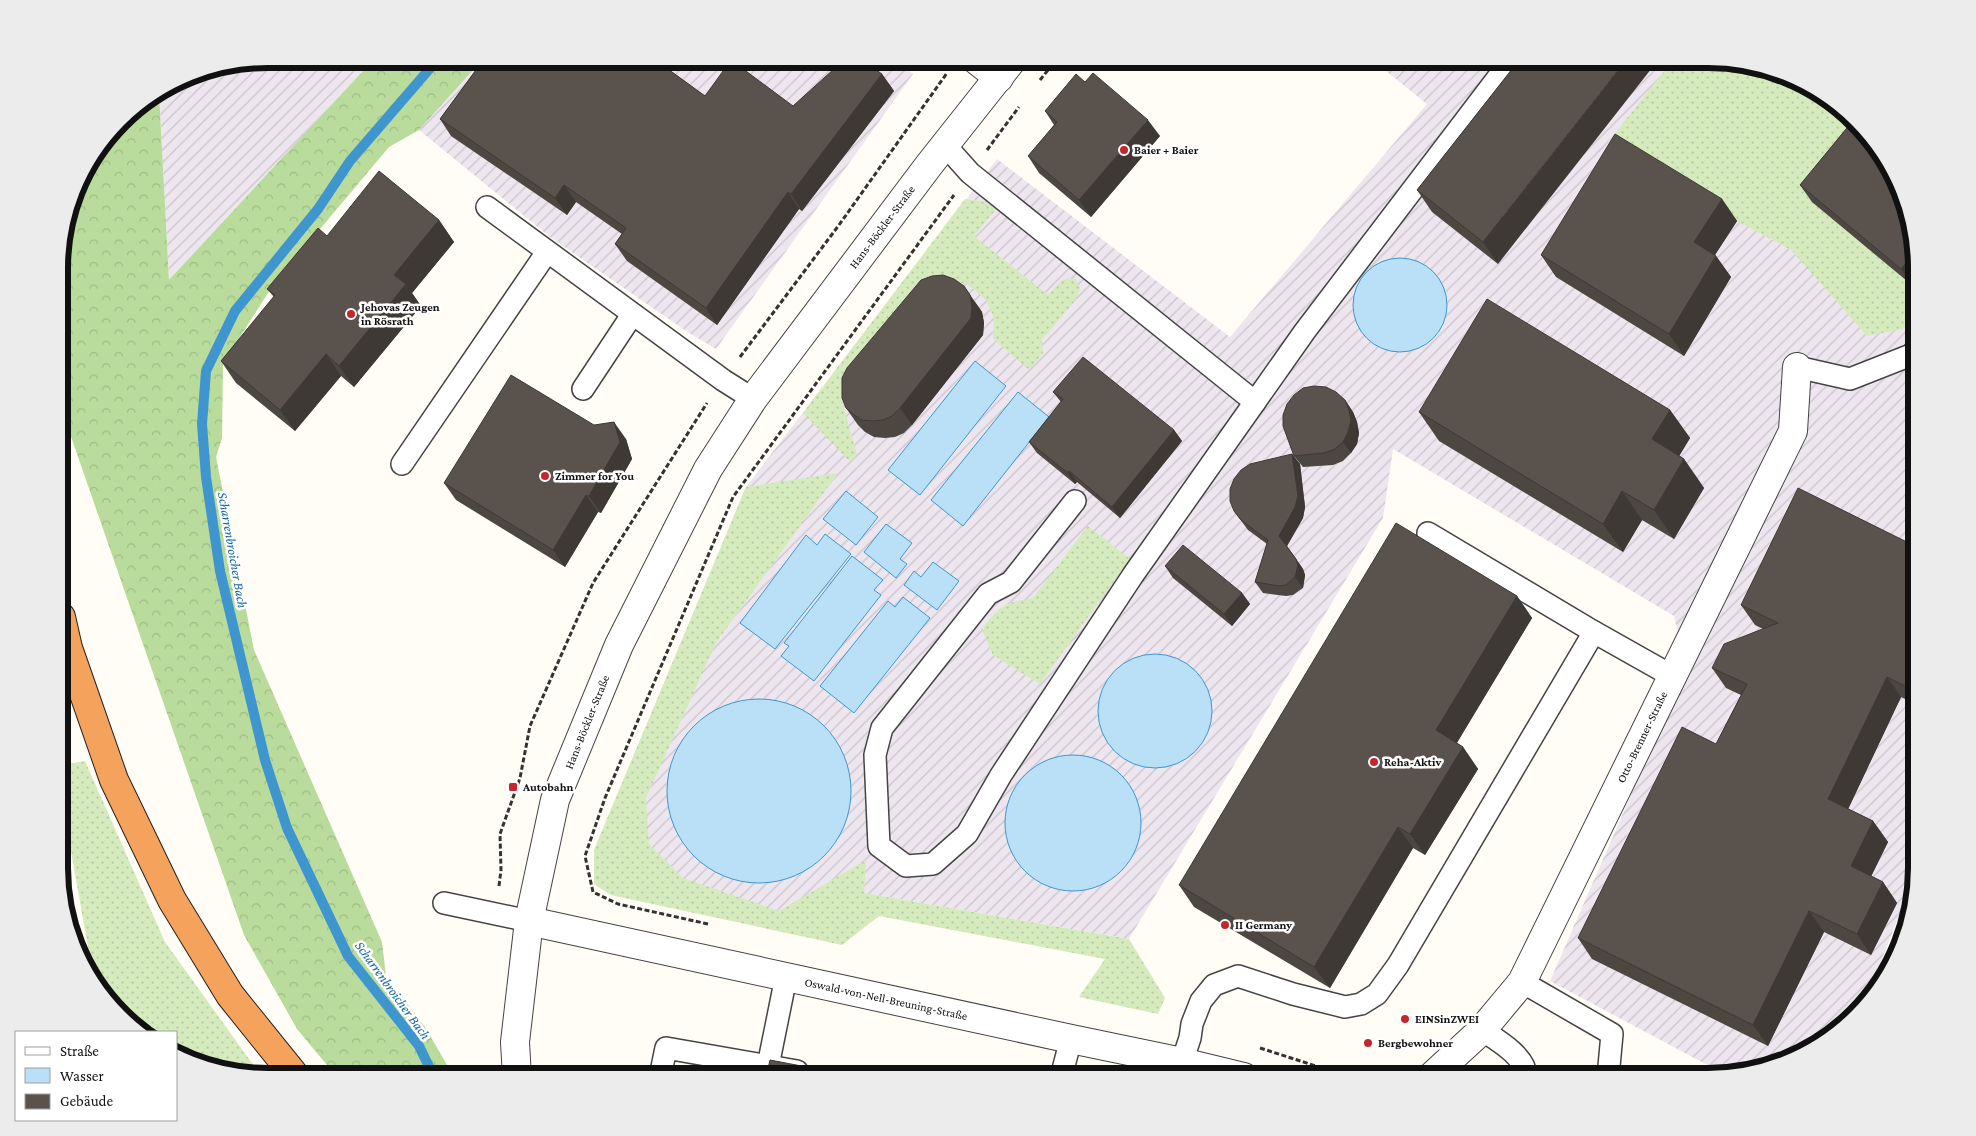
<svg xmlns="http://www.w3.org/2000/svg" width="1976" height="1136" viewBox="0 0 1976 1136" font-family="'Crimson Pro',serif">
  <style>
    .industrial { fill: url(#industrial-furrows) }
    .grass { fill: url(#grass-dots) }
    .forest { fill: url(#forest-crowns) }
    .water { fill: #b9e0f7; stroke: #3f96cf }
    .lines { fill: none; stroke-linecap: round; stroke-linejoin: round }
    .stream { stroke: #3f96cf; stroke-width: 10 }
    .service-casing { stroke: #444; stroke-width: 24 }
    .minor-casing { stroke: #444; stroke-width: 30 }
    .tertiary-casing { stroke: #444; stroke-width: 30 }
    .motorway-casing { stroke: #222; stroke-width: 30 }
    .path { stroke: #333; stroke-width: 3; stroke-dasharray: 5 2.5; stroke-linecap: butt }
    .service { stroke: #fff; stroke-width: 21 }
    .minor { stroke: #fff; stroke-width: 28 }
    .tertiary { stroke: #fff; stroke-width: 28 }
    .motorway { stroke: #f5a25d; stroke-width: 28 }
    .wall { fill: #4d4742 }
    .shaded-wall { fill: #3f3936 }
    .building { fill: #5a524d; stroke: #3f3936 }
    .poi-dot { fill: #c4262e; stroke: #fff; stroke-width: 2 }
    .labels { text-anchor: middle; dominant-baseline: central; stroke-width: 5; stroke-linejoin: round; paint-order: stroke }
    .poi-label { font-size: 12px; font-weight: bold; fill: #111; stroke: #fff; text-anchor: start }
    .street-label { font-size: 12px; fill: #111; stroke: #fff }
    .water-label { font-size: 14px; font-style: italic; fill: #1768a6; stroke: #fff }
    .rim { fill: none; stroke: #111; stroke-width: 6 }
  </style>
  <defs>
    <pattern id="industrial-furrows" width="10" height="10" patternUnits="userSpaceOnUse" patternTransform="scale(1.25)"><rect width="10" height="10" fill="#eee6ef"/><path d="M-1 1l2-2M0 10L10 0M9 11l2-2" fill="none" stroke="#cbc4cc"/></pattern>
    <pattern id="grass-dots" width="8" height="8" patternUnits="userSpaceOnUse" patternTransform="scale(1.25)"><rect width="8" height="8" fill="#d5ebbd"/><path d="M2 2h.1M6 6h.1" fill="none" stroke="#b6c8a1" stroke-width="1.8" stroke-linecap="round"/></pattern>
    <pattern id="forest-crowns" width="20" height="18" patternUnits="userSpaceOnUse" patternTransform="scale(1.25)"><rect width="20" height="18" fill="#b9dc9c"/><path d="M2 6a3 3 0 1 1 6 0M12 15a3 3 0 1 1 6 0" fill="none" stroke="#9ebc85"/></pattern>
  </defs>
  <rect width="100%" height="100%" fill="#fffdf5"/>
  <g class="industrial">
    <polygon points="268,59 374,59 169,281 159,93 188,75"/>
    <polygon points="483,59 895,59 913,74 716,349 686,331 550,237 419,130"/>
    <polygon points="1371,59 1709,59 1763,66 1813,87 1882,152 1906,201 1917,254 1917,870 1863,1007 1856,1016 1813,1049 1726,1075 1550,981 1686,669 1674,616 1393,449 1383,518 1129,939 863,893 799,935 611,895 594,884 594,850 746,487 997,159 1230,337 1427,104"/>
  </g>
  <g class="grass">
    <polygon points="1674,59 1709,59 1763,66 1813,87 1882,152 1906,201 1917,254 1917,313 1903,329 1867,336 1791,250 1737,221 1608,142"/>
    <path d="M 965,199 L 981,201 L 998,207 L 974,236 L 1048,295 C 1058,285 1060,276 1076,279 L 1080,288 L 1077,298 L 1042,340 L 1043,353 L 1029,370 L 993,339 L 994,318 L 986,300 L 967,284 L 947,280 L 875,358 L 841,398 L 857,454 L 850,462 L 803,413 Z"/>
    <polygon points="838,473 716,643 646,798 649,844 683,878 779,911 866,860 864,893 1129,939 1165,998 1158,1014 1079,997 1105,959 879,916 842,945 611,895 594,884 594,850 746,487"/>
    <path d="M 1088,526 L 1130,559 L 1040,684 L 993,655 L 982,629 C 1001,605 1003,603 1033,598 Z"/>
    <polygon points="85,761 165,942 262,1077 214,1070 192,1061 176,1048 176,1032 157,1032 94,981 61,795 61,765"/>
  </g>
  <polygon class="forest" points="374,59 483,59 419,130 389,147 273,285 223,364 222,438 216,457 254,650 382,942 386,976 425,1027 454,1077 337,1077 297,1029 244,935 68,428 61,352 61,241 80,175 130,111 159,93 169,280"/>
  <g class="water">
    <circle cx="1400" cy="305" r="47"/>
    <polygon points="975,361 1006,386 920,495 888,470"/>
    <polygon points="1018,392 1049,417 963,526 931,500"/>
    <polygon points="846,491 878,517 856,545 823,519"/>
    <polygon points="886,524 912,543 900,559 907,564 896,578 864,552"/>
    <polygon points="825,534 851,554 775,649 740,623 806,535 817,545"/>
    <polygon points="852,556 883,580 874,590 881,595 814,681 781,656 789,646 784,643"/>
    <polygon points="933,562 959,581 937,610 904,585 914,571 921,577"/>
    <polygon points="903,597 930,618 854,713 820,686 888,601 895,607"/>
    <circle cx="1155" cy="711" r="57"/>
    <circle cx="759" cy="791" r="92"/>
    <circle cx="1073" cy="823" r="68"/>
  </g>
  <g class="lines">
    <polyline class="stream" points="434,1077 419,1046 348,956 287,828 265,760 220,571 206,477 202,424 206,371 235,311 318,209 350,161 438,59"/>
    <defs>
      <g id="service">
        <polyline points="945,145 970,173 1255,402 1305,331 1512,59"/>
        <polyline points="487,207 723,380 753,399"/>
        <polyline points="1797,367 1850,379 1911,355 1917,348"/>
        <polyline points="583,389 632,315"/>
        <polyline points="402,464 547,252"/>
        <polyline points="1075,501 1011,582 988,594 882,728 875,755 879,846 906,866 933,864 967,834 1001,775 1133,575 1255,402"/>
        <polyline points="1428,533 1594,632"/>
        <polyline points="444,903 529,921"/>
        <polyline points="1522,982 1612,1034 1608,1077"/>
        <path d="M 1482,1030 C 1497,1040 1527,1057 1526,1077"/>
        <polyline points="768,1066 786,977"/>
        <polyline points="660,1077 666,1048 797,1071"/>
        <polyline points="1061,1077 1071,1039"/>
        <polyline points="1183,1077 1182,1062 1190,1038 1192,1024 1201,1001 1214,985 1238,976 1293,994 1345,1007 1361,1004 1377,994 1398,965 1594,632 1672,676"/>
      </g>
      <g id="minor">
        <polyline points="975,59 999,78"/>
        <polyline points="1431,1077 1482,1030 1522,982 1793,431 1797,367"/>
      </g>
      <g id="tertiary">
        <polyline points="529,921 1071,1039 1182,1062 1244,1077"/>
        <polyline points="517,1077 515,1042 529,921 555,800 619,645 708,469 753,399 929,165 1013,59"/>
      </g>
      <polyline id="motorway" points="61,617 68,648 114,780 172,900 230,995 296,1077"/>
    </defs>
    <use href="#service" class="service-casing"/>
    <use href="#minor" class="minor-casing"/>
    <use href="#tertiary" class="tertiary-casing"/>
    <use href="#motorway" class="motorway-casing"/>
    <g class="path">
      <polyline points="1040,80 1057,59"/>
      <polyline points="987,150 1019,107"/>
      <polyline points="740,357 839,225 947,73"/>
      <polyline points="499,886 501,870 500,834 520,778 530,726 593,583 707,403"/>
      <polyline points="708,924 618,904 593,892 585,856 605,798 733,497 954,195"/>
      <polyline points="1260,1048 1350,1077"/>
    </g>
    <use href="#service" class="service"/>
    <use href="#minor" class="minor"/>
    <use href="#tertiary" class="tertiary"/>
    <use href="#motorway" class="motorway"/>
  </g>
  <g class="wall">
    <polygon points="484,59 669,59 664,66 705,96 793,106 882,74 894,91 802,211 799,209 717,325 627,261 615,244 622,234 576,202 567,215 451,136 440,119"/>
    <polygon points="1520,59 1498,264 1432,212 1417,190"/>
    <polygon points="1085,82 1160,136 1091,217 1039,173 1028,156 1054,125 1045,111"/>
    <polygon points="1851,123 1913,286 1812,202 1800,185"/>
    <polygon points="1722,199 1737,221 1715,255 1716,256 1731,277 1684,356 1556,277 1541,255"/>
    <polygon points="439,220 454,242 412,293 421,306 354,387 341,376 295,431 236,383 221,361 274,297 267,289 327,236"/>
    <polygon points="975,302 982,312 984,323 983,335 912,425 904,433 895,437 885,438 874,437 865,432 858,425 846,408"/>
    <polygon points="1053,392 1174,430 1182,441 1120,518 1077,482 1075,484 1037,453 1029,442 1061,402"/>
    <polygon points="1345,400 1353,412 1357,422 1359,433 1357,444 1351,453 1343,461 1333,465 1303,467 1294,456"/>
    <polygon points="1670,410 1690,438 1679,456 1684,459 1704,488 1674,539 1642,520 1623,552 1439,441 1419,412"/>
    <polygon points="594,425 626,439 632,459 601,513 598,512 565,567 456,500 444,483"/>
    <polygon points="1292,454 1300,464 1305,507 1303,518 1287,546 1303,569 1305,575 1303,588 1293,595 1286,596 1263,593 1255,582 1267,544 1248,530 1234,511"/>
    <polygon points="1917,547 1917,705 1901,697 1848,809 1873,821 1888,842 1871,876 1883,882 1897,903 1871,955 1824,932 1768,1046 1592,959 1578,938 1716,744 1741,695 1726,688 1712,668 1763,629 1755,625 1741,605"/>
    <polygon points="1165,566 1242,593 1250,604 1232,626 1173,578"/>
    <polygon points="1517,596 1532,618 1457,743 1463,747 1478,769 1425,855 1413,848 1330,988 1194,907 1179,885"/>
  </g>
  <g class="shaded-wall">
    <polygon points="651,59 669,59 660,72"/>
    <polygon points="1627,59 1659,59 1498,264 1483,242"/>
    <polygon points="882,74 894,91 802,211 791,194"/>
    <polygon points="1148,120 1160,136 1091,217 1079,200"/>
    <polygon points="564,185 576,202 567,215 555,198"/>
    <polygon points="788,192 799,209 717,325 706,308"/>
    <polygon points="1722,199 1737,221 1709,264 1694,242"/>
    <polygon points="439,220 454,242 412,293 421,306 354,387 339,366 394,275"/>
    <polygon points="1916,251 1917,281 1913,286 1901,269"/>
    <polygon points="1716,256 1731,277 1684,356 1669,334"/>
    <polygon points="964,286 982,312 984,323 983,335 912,425 900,408"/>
    <polygon points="326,354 341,376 295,431 280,410"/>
    <polygon points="1345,400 1353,412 1357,422 1359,433 1357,444 1351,453 1343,442"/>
    <polygon points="1670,410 1690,438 1672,468 1652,439"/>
    <polygon points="614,422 626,439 632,459 601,513 589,496"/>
    <polygon points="1174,430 1182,441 1120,518 1112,507"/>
    <polygon points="1292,454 1300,464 1305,507 1303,518 1287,546 1279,536"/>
    <polygon points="1684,459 1704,488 1674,539 1654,510"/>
    <polygon points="1069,471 1077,482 1075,484 1068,473"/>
    <polygon points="1622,491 1642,520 1623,552 1603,524"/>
    <polygon points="586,495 598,512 565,567 553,550"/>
    <polygon points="1296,559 1303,569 1305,575 1303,588 1295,577"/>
    <polygon points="1242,593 1250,604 1232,626 1224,614"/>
    <polygon points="1517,596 1532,618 1451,752 1436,730"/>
    <polygon points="1887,677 1901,697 1843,820 1828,799"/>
    <polygon points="1463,747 1478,769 1425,855 1410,834"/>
    <polygon points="1873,821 1888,842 1866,887 1851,866"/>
    <polygon points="1398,827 1413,848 1330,988 1314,967"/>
    <polygon points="1883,882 1897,903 1871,955 1857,934"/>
    <polygon points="1809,911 1824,932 1768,1046 1753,1025"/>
  </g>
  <g class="building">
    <polygon points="484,59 654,59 705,96 731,60 793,106 845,59 860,59 882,74 791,194 788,192 706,308 615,244 626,228 564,185 555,198 440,119"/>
    <polygon points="1520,59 1627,59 1483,242 1417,190"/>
    <polygon points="1093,73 1148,120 1079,200 1028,156 1057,122 1045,111 1076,74 1085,82"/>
    <polygon points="1851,123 1882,152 1906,201 1916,251 1901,269 1800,185"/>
    <polygon points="1615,134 1722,199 1694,242 1716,256 1669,334 1541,255"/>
    <polygon points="379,171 439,220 394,275 406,284 339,366 326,354 280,410 221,361 275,295 267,289 318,228 327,236"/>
    <polygon points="943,275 954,279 964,286 970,295 972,307 971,318 900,408 892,416 883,420 873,421 862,420 854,415 846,408 842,398 842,378 847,368 921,280 932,276"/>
    <polygon points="1487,299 1670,410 1652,439 1684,459 1654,510 1622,491 1603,524 1419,412"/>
    <polygon points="1083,357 1174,430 1112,507 1069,471 1068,473 1029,442 1063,399 1053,392"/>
    <polygon points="511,375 594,425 614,422 620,442 589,496 586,495 553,550 444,483"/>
    <polygon points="1314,386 1326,387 1336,392 1345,400 1349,410 1351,421 1348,432 1343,442 1335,449 1324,453 1294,456 1283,426 1283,415 1287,404 1294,395 1303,388"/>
    <polygon points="1292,454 1298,496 1295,507 1279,536 1296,559 1298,565 1295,577 1286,585 1279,586 1255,582 1268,540 1241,520 1234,511 1230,501 1230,489 1234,479 1241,470 1250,464"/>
    <polygon points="1798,488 1917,547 1917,692 1887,677 1828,799 1873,821 1851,866 1883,882 1857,934 1809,911 1753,1025 1578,938 1682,727 1716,744 1747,684 1712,668 1724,644 1778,623 1741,605"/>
    <polygon points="1396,523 1517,596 1436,730 1463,747 1410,834 1398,827 1314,967 1179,885"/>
    <polygon points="1183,545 1242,593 1224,614 1165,566"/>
    <polygon points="770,1060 812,1068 818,1067 863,1077 766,1077"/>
  </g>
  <g class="poi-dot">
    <circle cx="1124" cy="150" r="5"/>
    <circle cx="351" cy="314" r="5"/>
    <circle cx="545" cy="476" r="5"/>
    <circle cx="1374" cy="762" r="5"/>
    <rect x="508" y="782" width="10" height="10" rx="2.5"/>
    <circle cx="1225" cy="925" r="5"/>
    <circle cx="1405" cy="1019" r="5"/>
    <circle cx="1368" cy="1043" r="5"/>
  </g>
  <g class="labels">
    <g class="poi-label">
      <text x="1134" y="150">Baier + Baier</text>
      <text x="361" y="307">Jehovas Zeugen<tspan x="361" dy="14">in Rösrath</tspan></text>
      <text x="555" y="476">Zimmer for You</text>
      <text x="1384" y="762">Reha-Aktiv</text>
      <text x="523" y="787">Autobahn</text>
      <text x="1235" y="925">II Germany</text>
      <text x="1415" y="1019">EINSinZWEI</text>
      <text x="1378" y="1043">Bergbewohner</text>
    </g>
    <g class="street-label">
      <text transform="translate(882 227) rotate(-53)">Hans-Böckler-Straße</text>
      <text transform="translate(587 722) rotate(-68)">Hans-Böckler-Straße</text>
      <text transform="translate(1642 737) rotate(-64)">Otto-Brenner-Straße</text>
      <text transform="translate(886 999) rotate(12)">Oswald-von-Nell-Breuning-Straße</text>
    </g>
    <g class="water-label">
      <text transform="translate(233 550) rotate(80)">Scharrenbroicher Bach</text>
      <text transform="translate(393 990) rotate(54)">Scharrenbroicher Bach</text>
    </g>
  </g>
  <path d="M0 0H1976V1136H0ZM268 68H1708A200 200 0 0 1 1908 268V868A200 200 0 0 1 1708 1068H268A200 200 0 0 1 68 868V268A200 200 0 0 1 268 68Z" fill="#ececec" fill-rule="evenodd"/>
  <path class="rim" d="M268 68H1708A200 200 0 0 1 1908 268V868A200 200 0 0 1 1708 1068H268A200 200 0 0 1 68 868V268A200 200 0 0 1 268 68Z"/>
  <rect x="15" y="1031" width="162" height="90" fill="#ffffff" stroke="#a0a0a0"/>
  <rect x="25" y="1047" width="25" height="8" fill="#ffffff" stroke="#a0a0a0"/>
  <text x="60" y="1056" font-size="15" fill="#111111">Straße</text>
  <rect x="25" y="1068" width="25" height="15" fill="#b9e0f7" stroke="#a0a0a0"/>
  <text x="60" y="1081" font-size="15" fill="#111111">Wasser</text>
  <rect x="25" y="1094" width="25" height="15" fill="#5a524d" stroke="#a0a0a0"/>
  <text x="60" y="1106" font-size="15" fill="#111111">Gebäude</text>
</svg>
